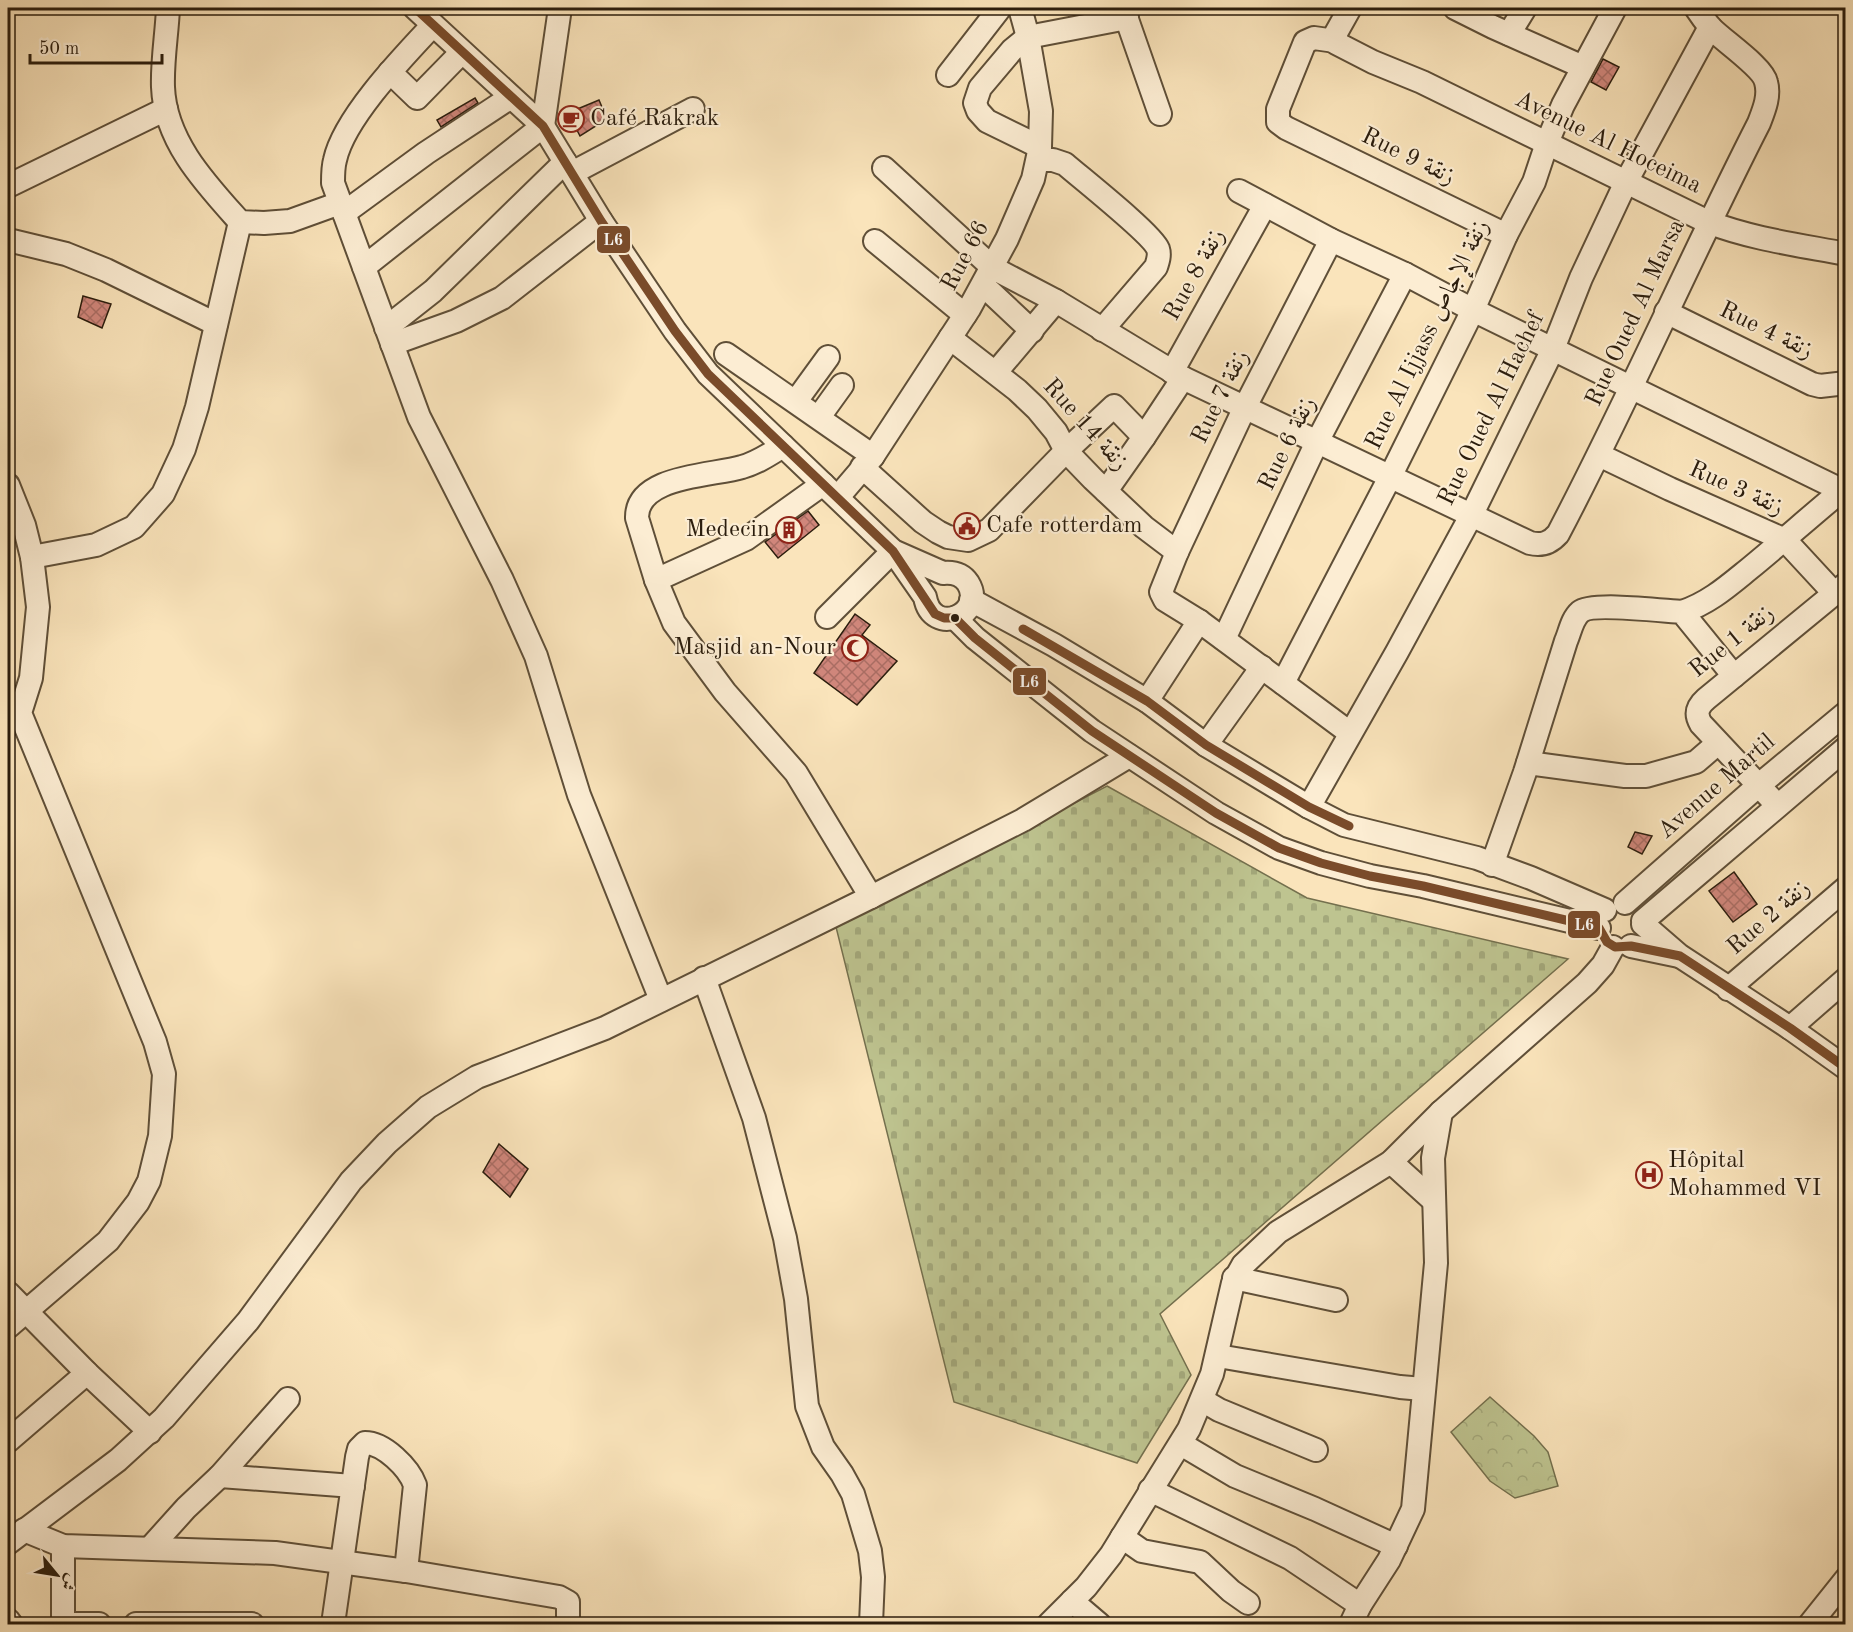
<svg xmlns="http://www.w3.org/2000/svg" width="1853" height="1632" viewBox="0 0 1853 1632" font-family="'Old Standard TT',Amiri,serif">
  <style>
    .forest { fill: url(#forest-crowns); stroke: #74704e; stroke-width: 1.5 }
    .cemetery { fill: url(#cemetery-stones); stroke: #74704e; stroke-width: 1.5 }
    .building { fill: url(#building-cross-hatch); stroke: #2b1d0d; stroke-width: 1.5 }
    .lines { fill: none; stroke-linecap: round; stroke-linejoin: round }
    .minor-casing { stroke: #5f4f38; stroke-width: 26 }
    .minor { stroke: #fcedd3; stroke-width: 22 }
    .bus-1-casing { stroke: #fcedd3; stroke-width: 14 }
    .bus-1 { stroke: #7a4b2a; stroke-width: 9 }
    .bus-dot { fill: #2b1d0d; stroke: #fcedd3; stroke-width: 2 }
    .labels { text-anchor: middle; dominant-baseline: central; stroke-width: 4.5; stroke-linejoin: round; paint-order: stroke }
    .poi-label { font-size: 24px; fill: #2b1d0d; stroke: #fcedd3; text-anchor: start }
    .street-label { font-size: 24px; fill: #2b1d0d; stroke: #fcedd3 }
    .line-badge { stroke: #fcedd3; stroke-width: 2 }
    .badge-label { font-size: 16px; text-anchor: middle; font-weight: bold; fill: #fff }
  </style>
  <defs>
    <pattern id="forest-crowns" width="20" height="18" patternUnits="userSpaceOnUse" patternTransform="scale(1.5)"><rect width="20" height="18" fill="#bec490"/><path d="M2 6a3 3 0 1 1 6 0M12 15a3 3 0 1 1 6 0" fill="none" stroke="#a3a87b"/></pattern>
    <pattern id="cemetery-stones" width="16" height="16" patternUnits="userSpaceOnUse" patternTransform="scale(1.5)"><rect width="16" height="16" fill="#bec490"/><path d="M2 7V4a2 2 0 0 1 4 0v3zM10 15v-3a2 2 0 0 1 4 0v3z" fill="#a3a87b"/></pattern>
    <pattern id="building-cross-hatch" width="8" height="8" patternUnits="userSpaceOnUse" patternTransform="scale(1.5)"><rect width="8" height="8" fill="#d0867b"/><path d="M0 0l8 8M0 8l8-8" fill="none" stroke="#a96d63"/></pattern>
  </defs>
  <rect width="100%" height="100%" fill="#fae4bb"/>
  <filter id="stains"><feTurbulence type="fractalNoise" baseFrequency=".00333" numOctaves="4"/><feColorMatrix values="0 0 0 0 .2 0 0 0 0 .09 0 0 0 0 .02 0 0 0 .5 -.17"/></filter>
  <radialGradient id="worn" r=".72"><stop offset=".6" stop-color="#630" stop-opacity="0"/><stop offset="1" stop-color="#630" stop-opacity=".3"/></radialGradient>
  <polygon class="forest" points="1490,1397 1534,1436 1548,1452 1558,1486 1515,1498 1490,1481 1451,1432"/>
  <polygon class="cemetery" points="1107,786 1307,898 1568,959 1160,1314 1191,1375 1137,1463 954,1402 836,927"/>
  <g class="building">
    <polygon points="1603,59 1619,67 1606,90 1591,82"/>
    <polygon points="475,98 478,103 441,127 437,120"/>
    <polygon points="599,100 607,119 580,136 568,113"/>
    <polygon points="83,296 111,304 102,328 78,317"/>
    <polygon points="808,511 819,525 778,558 765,542"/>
    <polygon points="855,614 870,625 862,635 897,661 857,705 814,673"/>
    <polygon points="1635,832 1652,836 1642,854 1628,847"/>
    <polygon points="1734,872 1757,904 1733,922 1709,891"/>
    <polygon points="499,1144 528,1169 510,1197 483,1172"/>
  </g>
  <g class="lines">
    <defs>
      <g id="minor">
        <path d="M 168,8 C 167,33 162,61 163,87 C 165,141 205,183 240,222 L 264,223 L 290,221 L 340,203"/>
        <path d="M 415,8 L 543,126 L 601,221 L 675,331 L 708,374 L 893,551 L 925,597 C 932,638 987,614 968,583 C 962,574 953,572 943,573 L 893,551"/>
        <polyline points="1123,8 1160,114"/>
        <path d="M 1350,8 L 1336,33 L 1336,43 L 1373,62 L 1422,82 L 1708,222 C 1752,239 1799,245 1846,254"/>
        <polyline points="1455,8 1493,27 1583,67"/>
        <path d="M 433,25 C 403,57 344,118 335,160 C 333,167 333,175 333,183 L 419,417 L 502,580 L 536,656 L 579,795 L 661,1000"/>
        <polyline points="1509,34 1525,8"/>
        <polyline points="1335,41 1314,38 1305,42 1278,109 1278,122 1286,128 1506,235"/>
        <polyline points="390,72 417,98 462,52"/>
        <polyline points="948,75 1000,8"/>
        <polyline points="1040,147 987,121 978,111 975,103 980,88 1012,50 1028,37 1127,18"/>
        <path d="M 1038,160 L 1053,160 L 1065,164 C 1081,178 1152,234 1158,249 C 1160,255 1158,261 1156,267 L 1102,330"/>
        <path d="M 884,168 L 993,268 L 1056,301 L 1183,378 L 1530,543 C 1542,546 1550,543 1558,534 C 1629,399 1690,258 1759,123 C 1764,110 1770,96 1766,82 C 1763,67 1722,40 1710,27 C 1705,21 1700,14 1696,8"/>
        <polyline points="572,173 693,109"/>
        <polyline points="8,186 166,109"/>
        <polyline points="1239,191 1331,240 1405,274 1473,310 1841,490"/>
        <polyline points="344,213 426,153 511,97"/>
        <polyline points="8,240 66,254 106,270 216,324"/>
        <polyline points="1331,240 1245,407 1177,552 1161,592 1165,600 1199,621 1350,733"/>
        <polyline points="875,241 965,315"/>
        <polyline points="364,267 543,126 560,8"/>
        <polyline points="983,285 1032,331"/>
        <polyline points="1666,312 1812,384 1820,386 1846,383"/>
        <polyline points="386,328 433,291 565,162"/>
        <polyline points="950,338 1017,390 1037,409 1056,432 1066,451 1093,479 1144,527 1177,552"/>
        <polyline points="392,344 456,321 502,298 601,221"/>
        <polyline points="726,354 873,456"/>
        <polyline points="996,372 1056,301"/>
        <polyline points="1172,372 1265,205"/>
        <polyline points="796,401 828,357"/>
        <polyline points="819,417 842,385"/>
        <polyline points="1144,437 1183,378"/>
        <path d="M 783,446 C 770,454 757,463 742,467 C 713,476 636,475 637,518 L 656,580 L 674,623 L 725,692 L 796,773 L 871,897"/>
        <polyline points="1599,455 1670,489 1785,540 1834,593"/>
        <polyline points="862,467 923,522 938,532 948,537 968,540 989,530 1066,451 1114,406 1144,437 1106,491"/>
        <polyline points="8,485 24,525 32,557 38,607 31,678 20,713 155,1042 164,1074 160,1136 149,1181 138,1202 108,1241 8,1327"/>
        <polyline points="838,497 873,456 969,309 1007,239 1033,179 1040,147 1041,111 1028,37 1020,8"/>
        <polyline points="32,557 96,545 134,527 163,494 184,449 197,407 240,222"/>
        <polyline points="656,580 746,539 823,484"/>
        <polyline points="971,600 1054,645 1147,701 1206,745 1309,807 1344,825 1477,858 1531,878 1605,910"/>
        <path d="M 1682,612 C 1709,603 1728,586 1749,569 C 1782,542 1813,514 1846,487"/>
        <polyline points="827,617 893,551"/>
        <polyline points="955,618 975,638 1092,731 1216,813 1279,848 1321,863 1370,876 1423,886 1599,928"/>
        <polyline points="1224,639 1317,442 1405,274"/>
        <polyline points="1283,683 1390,477 1473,310 1506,235 1534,182 1547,143 1563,105 1615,8"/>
        <polyline points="1147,701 1199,621"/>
        <polyline points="1206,745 1262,667"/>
        <polyline points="1528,763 1625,776 1646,776 1696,762 1718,743"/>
        <path d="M 1777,805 L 1701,724 C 1695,714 1697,707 1706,699 L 1846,584"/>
        <polyline points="1309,807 1397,652 1472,514 1553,349 1581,278 1626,182 1710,27"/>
        <path d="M 1492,865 L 1525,772 L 1566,641 C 1570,632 1572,619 1580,612 C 1592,602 1664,611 1682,612 L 1734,676"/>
        <polyline points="1625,903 1759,785 1846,713"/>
        <polyline points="1643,921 1846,748"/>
        <polyline points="1643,924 1680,956 1790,1028 1846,1068"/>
        <polyline points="1631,946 1679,956"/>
        <polyline points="704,978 754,1118 785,1238 796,1299 807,1406 823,1447 842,1474 853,1494 870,1551 873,1577 871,1624"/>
        <polyline points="1728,989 1846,888"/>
        <polyline points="1790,1028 1846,979"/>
        <polyline points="1391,1162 1433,1200"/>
        <polyline points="1234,1278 1336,1300"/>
        <polyline points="8,1293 87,1373 150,1432"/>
        <polyline points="1218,1356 1400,1387 1423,1389"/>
        <polyline points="1202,1400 1219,1410 1316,1450"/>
        <polyline points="8,1441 87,1373"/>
        <polyline points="1181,1444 1235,1476 1315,1509 1396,1546"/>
        <polyline points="220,1476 353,1486"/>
        <polyline points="1150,1490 1290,1558 1360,1605"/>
        <polyline points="24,1530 63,1546 275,1553 406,1571 559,1597 568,1602 568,1624"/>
        <polyline points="1122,1537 1142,1551 1200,1562 1231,1591 1248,1603"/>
        <polyline points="8,1543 118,1460 164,1418 248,1321 351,1181 387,1143 428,1107 477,1077 605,1028 871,897 1023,820 1129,756"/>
        <polyline points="63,1546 63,1624"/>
        <polyline points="150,1548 186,1508 220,1476 288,1399"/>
        <polyline points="1072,1601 1099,1624"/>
        <polyline points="8,1620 11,1624"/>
        <polyline points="61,1624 99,1624"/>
        <polyline points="136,1624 252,1624"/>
        <path d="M 333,1624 L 357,1457 L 359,1449 L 365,1443 C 384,1443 409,1468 415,1485 L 406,1571"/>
        <polyline points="1049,1624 1086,1587 1111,1555 1189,1429 1212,1374 1233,1283 1243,1265 1278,1232 1391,1162 1441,1112 1587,983 1603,965 1613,947"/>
        <polyline points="1351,1624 1360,1605 1389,1560 1413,1509 1436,1263 1433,1158 1441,1112"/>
        <polyline points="1810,1624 1846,1579"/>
      </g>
    </defs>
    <use href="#minor" class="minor-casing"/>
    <use href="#minor" class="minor"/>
    <defs>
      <g id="bus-1">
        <polyline points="415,8 543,126 601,221 675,331 708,374 893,551 935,614 944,618 955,618 975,638 1092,731 1216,813 1279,848 1321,863 1370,876 1423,886 1599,928 1607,942 1615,947 1631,946 1680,956 1790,1028 1846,1068"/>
        <polyline points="1023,629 1147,701 1206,745 1309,807 1349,826"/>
      </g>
    </defs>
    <use href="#bus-1" class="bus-1-casing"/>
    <use href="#bus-1" class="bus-1"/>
  </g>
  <defs>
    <symbol id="cafe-ring" viewBox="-11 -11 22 22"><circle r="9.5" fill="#fcedd3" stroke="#8f2418" stroke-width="1.5"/><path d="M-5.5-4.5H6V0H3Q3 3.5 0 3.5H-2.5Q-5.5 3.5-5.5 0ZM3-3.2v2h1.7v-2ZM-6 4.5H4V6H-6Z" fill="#8f2418"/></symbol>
    <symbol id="civic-ring" viewBox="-11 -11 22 22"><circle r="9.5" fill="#fcedd3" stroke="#8f2418" stroke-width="1.5"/><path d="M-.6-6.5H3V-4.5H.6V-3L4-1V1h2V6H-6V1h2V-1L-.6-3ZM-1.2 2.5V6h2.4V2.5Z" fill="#8f2418"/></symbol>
    <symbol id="building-ring" viewBox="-11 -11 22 22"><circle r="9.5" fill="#fcedd3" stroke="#8f2418" stroke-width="1.5"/><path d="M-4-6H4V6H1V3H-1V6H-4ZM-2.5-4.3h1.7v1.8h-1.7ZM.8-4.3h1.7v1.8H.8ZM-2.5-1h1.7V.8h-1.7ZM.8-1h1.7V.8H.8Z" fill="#8f2418"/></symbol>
    <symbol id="mosque-ring" viewBox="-11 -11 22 22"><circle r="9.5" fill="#fcedd3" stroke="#8f2418" stroke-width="1.5"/><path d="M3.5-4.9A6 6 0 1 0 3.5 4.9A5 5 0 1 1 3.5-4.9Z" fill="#8f2418"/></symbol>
    <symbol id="hospital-ring" viewBox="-11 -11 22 22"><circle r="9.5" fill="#fcedd3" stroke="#8f2418" stroke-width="1.5"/><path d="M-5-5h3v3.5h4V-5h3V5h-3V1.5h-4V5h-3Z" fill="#8f2418"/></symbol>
  </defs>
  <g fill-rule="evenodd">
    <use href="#cafe-ring" x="556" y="104" width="30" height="30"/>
    <use href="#civic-ring" x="952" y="511" width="30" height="30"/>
    <use href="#building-ring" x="774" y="515" width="30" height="30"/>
    <use href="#mosque-ring" x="840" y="633" width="30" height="30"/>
    <use href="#hospital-ring" x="1634" y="1160" width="30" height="30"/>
  </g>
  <circle class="bus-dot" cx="955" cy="618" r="5"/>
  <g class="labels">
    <g class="poi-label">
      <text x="590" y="119">Café Rakrak</text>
      <text x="986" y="526">Cafe rotterdam</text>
      <text x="770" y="530" text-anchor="end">Medecin</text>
      <text x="836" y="648" text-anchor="end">Masjid an-Nour</text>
      <text x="1668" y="1161">Hôpital<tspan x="1668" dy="28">Mohammed VI</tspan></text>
    </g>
    <g class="street-label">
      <text transform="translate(1608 143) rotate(26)">Avenue Al Hoceima</text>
      <text transform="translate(1408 157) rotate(26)">Rue 9 زنقة</text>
      <text transform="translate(966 256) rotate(-62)">Rue 66</text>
      <text transform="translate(1195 275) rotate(-61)">Rue 8 زنقة</text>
      <text transform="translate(1636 313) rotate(-65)">Rue Oued Al Marsa</text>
      <text transform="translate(1766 331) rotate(26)">Rue 4 زنقة</text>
      <text transform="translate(1428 335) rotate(-64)">Rue Al Ijjass زنقة الإجاص</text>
      <text transform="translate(1221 397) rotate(-64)">Rue 7 زنقة</text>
      <text transform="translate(1492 409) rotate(-64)">Rue Oued Al Hachef</text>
      <text transform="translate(1085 425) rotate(48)">Rue 14 زنقة</text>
      <text transform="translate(1288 444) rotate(-64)">Rue 6 زنقة</text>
      <text transform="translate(1736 489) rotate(24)">Rue 3 زنقة</text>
      <text transform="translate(1732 642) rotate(-39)">Rue 1 زنقة</text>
      <text transform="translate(1717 787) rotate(-41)">Avenue Martil</text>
      <text transform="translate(1769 918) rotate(-41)">Rue 2 زنقة</text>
    </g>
  </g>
  <g class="line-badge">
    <rect x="596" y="225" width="35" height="29" rx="6" fill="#7a4b2a"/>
    <rect x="1012" y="667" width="35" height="29" rx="6" fill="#7a4b2a"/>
    <rect x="1567" y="910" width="34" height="29" rx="6" fill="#7a4b2a"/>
  </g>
  <g class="badge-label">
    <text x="613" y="245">L6</text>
    <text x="1029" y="687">L6</text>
    <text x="1584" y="930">L6</text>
  </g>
  <rect width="1853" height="1632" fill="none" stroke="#fae4bb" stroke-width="30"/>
  <rect x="9" y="9" width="1835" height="1614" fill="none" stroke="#2b1d0d" stroke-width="3"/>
  <rect x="15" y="15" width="1823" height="1602" fill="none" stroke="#2b1d0d" stroke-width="1.5"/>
  <g transform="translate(57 1575) rotate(120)" stroke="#fcedd3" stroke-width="4.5" paint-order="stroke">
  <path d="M0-4.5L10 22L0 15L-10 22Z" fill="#2b1d0d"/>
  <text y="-9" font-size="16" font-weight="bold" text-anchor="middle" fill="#2b1d0d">ش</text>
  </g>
  <path d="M30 54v9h132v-9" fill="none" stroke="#2b1d0d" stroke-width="3"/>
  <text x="39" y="54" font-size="18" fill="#2b1d0d" stroke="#fcedd3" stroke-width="4.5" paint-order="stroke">50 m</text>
  <rect width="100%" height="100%" filter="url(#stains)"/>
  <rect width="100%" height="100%" fill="url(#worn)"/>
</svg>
